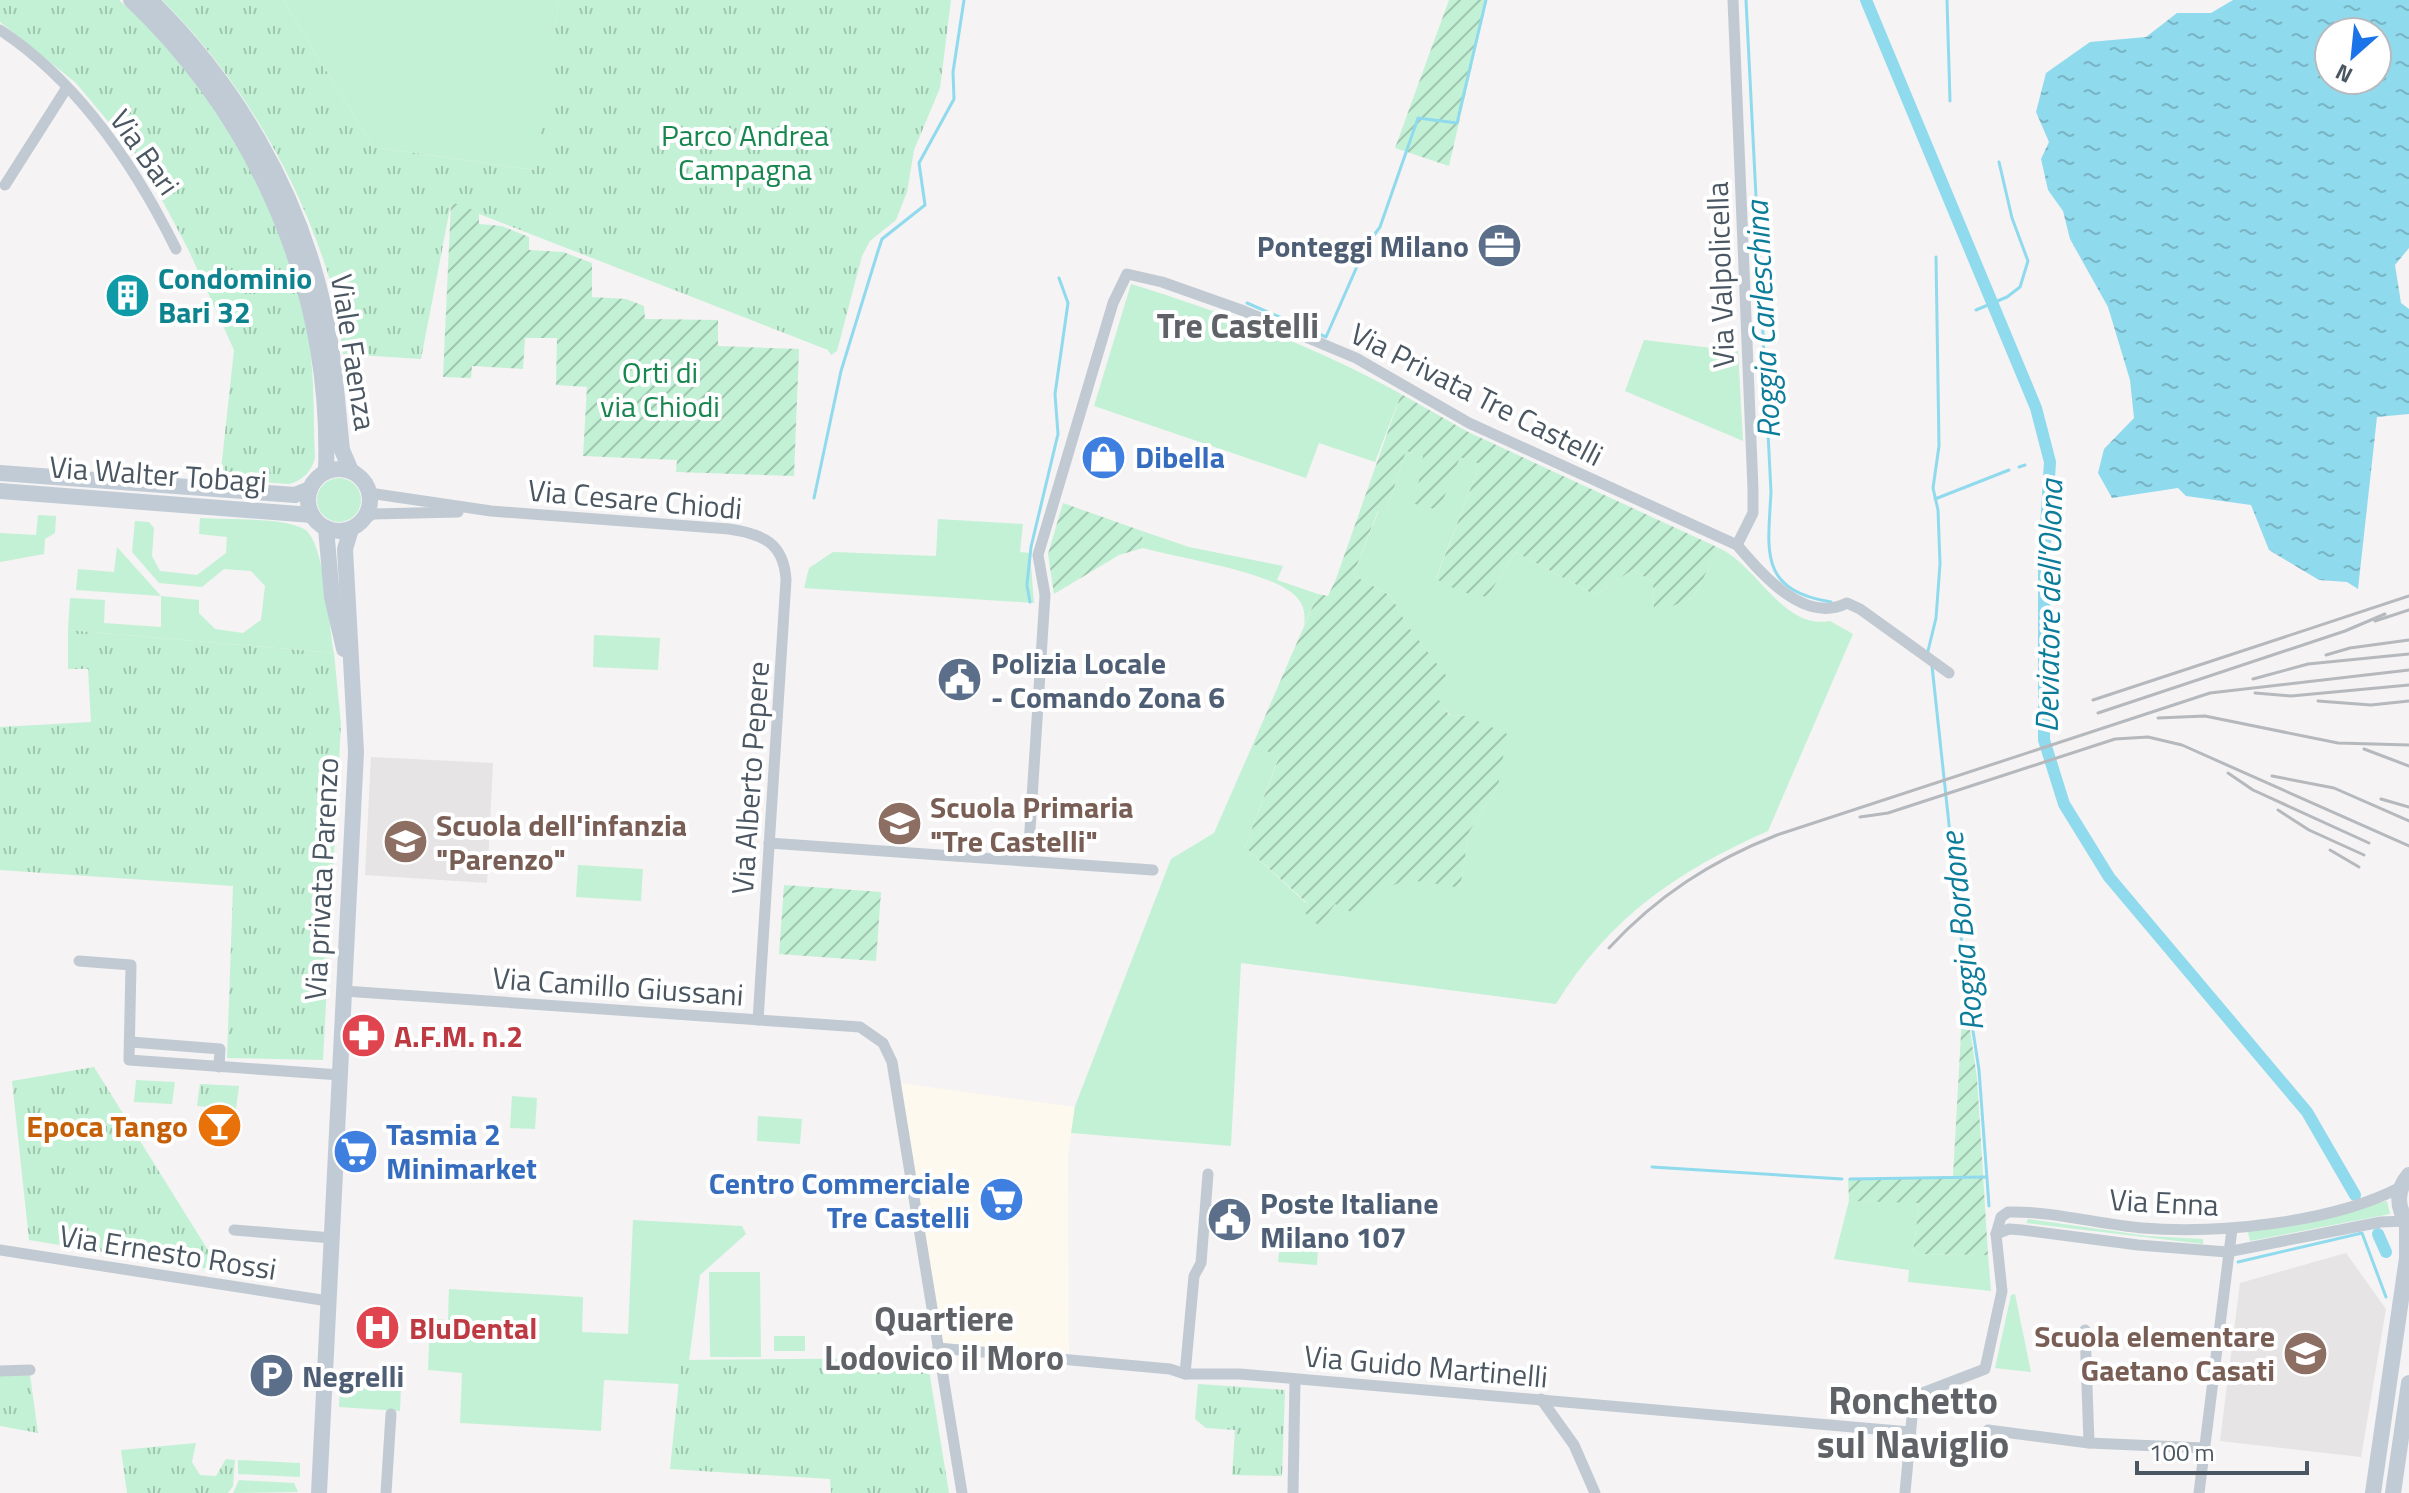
<svg xmlns="http://www.w3.org/2000/svg" width="2409" height="1493" viewBox="0 0 2409 1493" font-family="'Titillium Web',sans-serif">
  <style>
    .commercial { fill: #fdf9ef }
    .education { fill: #e6e4e5 }
    .grass { fill: #c3f1d5 }
    .park { fill: url(#park-tufts) }
    .garden { fill: url(#garden-furrows) }
    .water { fill: url(#water-ripples); fill-rule: evenodd }
    .lines { fill: none; stroke-linecap: round; stroke-linejoin: round }
    .stream { stroke: #90daee; stroke-width: 3 }
    .canal { stroke: #90daee; stroke-width: 12 }
    .street { stroke: #c1cad2; stroke-width: 11 }
    .secondary { stroke: #c1cbd6; stroke-width: 16 }
    .rail { stroke: #b5b8bd; stroke-width: 3 }
    .labels { text-anchor: middle; dominant-baseline: central; stroke-width: 8; stroke-linejoin: round; paint-order: stroke }
    .park-label { font-size: 30px; fill: #17864f; stroke: #fff }
    .street-label { font-size: 30px; fill: #4a5661; stroke: #fff }
    .service-label { font-size: 30px; font-weight: bold; fill: #4e5e75; stroke: #fff; text-anchor: start }
    .culture-label { font-size: 30px; font-weight: bold; fill: #0d838f; stroke: #fff; text-anchor: start }
    .shop-label { font-size: 30px; font-weight: bold; fill: #366cbe; stroke: #fff; text-anchor: start }
    .education-label { font-size: 30px; font-weight: bold; fill: #785e54; stroke: #fff; text-anchor: start }
    .health-label { font-size: 30px; font-weight: bold; fill: #be3a42; stroke: #fff; text-anchor: start }
    .food-label { font-size: 30px; font-weight: bold; fill: #c56008; stroke: #fff; text-anchor: end }
    .water-label { font-size: 32px; font-style: italic; fill: #0c7c9b; stroke: #fff }
    .quarter-label { font-size: 34px; font-weight: bold; fill: #5f6368; stroke: #fff }
    .district-label { font-size: 38px; font-weight: bold; fill: #5f6368; stroke: #fff }
  </style>
  <defs>
    <pattern id="park-tufts" width="24" height="20" patternUnits="userSpaceOnUse" patternTransform="scale(2)"><rect width="24" height="20" fill="#c3f1d5"/><path d="M3 7l-1-3M5 7V3M7 7l1-3M15 17l-1-3M17 17v-4M19 17l1-3" fill="none" stroke="#a0c6b0"/></pattern>
    <pattern id="garden-furrows" width="10" height="10" patternUnits="userSpaceOnUse" patternTransform="scale(2)"><rect width="10" height="10" fill="#c3f1d5"/><path d="M-1 1l2-2M0 10L10 0M9 11l2-2" fill="none" stroke="#a0c6b0"/></pattern>
    <pattern id="water-ripples" width="26" height="14" patternUnits="userSpaceOnUse" patternTransform="scale(2)"><rect width="26" height="14" fill="#90daee"/><path d="M2 4q2-2 4 0t4 0M15 11q2-2 4 0t4 0" fill="none" stroke="#78b4c4"/></pattern>
  </defs>
  <rect width="100%" height="100%" fill="#f5f3f3"/>
  <polygon class="commercial" points="899,1083 1075,1107 1068,1156 1069,1358 942,1348"/>
  <g class="education">
    <polygon points="371,757 493,763 487,883 365,875"/>
    <polygon points="2346,1253 2386,1309 2361,1457 2220,1441 2240,1283"/>
  </g>
  <g class="grass">
    <polygon points="283,0 559,0 535,170 373,147"/>
    <path d="M 1131,284 C 1224,313 1315,346 1401,394 L 1375,462 L 1319,443 L 1306,478 L 1094,406 Z"/>
    <polygon points="1644,340 1738,351 1743,441 1625,391"/>
    <path d="M 1406,451 L 1423,455 L 1438,510 L 1460,456 L 1480,464 L 1436,578 L 1487,597 L 1516,552 L 1595,595 L 1632,570 L 1653,581 L 1654,612 L 1693,598 L 1719,548 C 1757,565 1783,630 1830,621 L 1853,634 L 1768,831 C 1677,871 1609,918 1556,1004 L 1241,963 L 1231,1146 L 1071,1133 L 1075,1106 L 1171,859 L 1214,833 L 1253,744 L 1279,756 L 1245,847 L 1306,903 L 1319,925 L 1335,904 L 1410,879 L 1460,887 L 1469,832 L 1498,786 L 1466,716 L 1450,715 L 1436,697 L 1450,681 L 1407,625 L 1391,596 L 1353,575 L 1379,510 L 1386,512 Z"/>
    <circle cx="339" cy="500" r="22"/>
    <polygon points="38,515 56,516 55,533 45,539 44,554 0,562 0,533 36,535"/>
    <path d="M 200,518 C 226,520 282,517 304,529 C 325,541 329,627 334,653 L 68,630 L 70,598 L 105,600 L 104,623 L 161,627 L 161,596 L 76,590 L 78,569 L 114,572 L 117,547 L 161,596 L 199,600 L 199,613 L 215,629 L 243,633 L 261,620 L 265,586 L 251,571 L 224,569 L 202,587 L 159,583 L 132,552 L 135,521 L 149,522 L 154,528 L 152,556 L 160,571 L 197,575 L 226,553 L 227,537 L 199,534 Z"/>
    <polygon points="938,519 1023,524 1020,552 1030,553 1034,603 804,588 809,568 833,552 936,556"/>
    <path d="M 1142,531 L 1189,547 L 1283,566 L 1277,580 L 1318,594 L 1304,625 C 1306,612 1303,601 1291,592 C 1263,571 1180,558 1143,548 Z"/>
    <polygon points="594,635 660,638 658,670 593,667"/>
    <polygon points="578,865 643,869 641,901 576,897"/>
    <polygon points="512,1096 537,1098 535,1129 510,1128"/>
    <polygon points="758,1116 802,1119 800,1144 757,1141"/>
    <polygon points="1849,1201 1919,1202 1913,1254 1988,1255 1991,1291 1908,1282 1909,1270 1834,1259"/>
    <polygon points="2387,1201 2390,1214 2250,1241 2248,1232"/>
    <polygon points="2028,1219 2148,1236 2203,1239 2203,1244 2026,1223"/>
    <polygon points="633,1220 742,1226 746,1234 700,1275 689,1361 681,1360 681,1384 604,1380 601,1431 460,1423 462,1373 428,1370 430,1319 448,1320 449,1289 583,1297 582,1332 628,1334"/>
    <polygon points="1280,1244 1318,1248 1317,1265 1278,1262"/>
    <polygon points="709,1272 760,1272 761,1357 710,1357"/>
    <polygon points="2015,1294 2031,1372 1995,1368 2011,1295"/>
    <rect x="774" y="1336" width="31" height="15"/>
    <polygon points="340,1384 401,1387 400,1411 339,1407"/>
    <polygon points="1950,1391 1949,1417 1922,1413 1931,1399"/>
    <polygon points="238,1460 300,1463 300,1477 238,1474"/>
    <polygon points="239,1480 294,1483 298,1492 233,1493"/>
  </g>
  <g class="park">
    <path d="M 0,0 L 119,0 C 218,88 286,211 309,342 C 315,379 313,420 315,458 C 312,470 303,481 289,484 L 220,479 L 234,350 L 188,249 L 142,162 L 76,83 L 0,22 Z"/>
    <path d="M 162,0 L 283,0 L 373,147 L 534,170 L 559,0 L 951,0 L 940,88 L 914,150 L 907,192 L 896,220 L 870,241 L 862,256 L 837,351 L 831,355 L 828,350 L 451,203 L 421,359 L 343,354 C 340,332 338,309 332,287 C 301,181 241,78 162,0 Z"/>
    <polygon points="68,630 334,653 341,724 323,1060 227,1058 233,886 0,870 0,727 91,722 88,669 68,669"/>
    <polygon points="94,1067 221,1271 29,1240 12,1081"/>
    <polygon points="136,1080 175,1082 172,1104 134,1102"/>
    <polygon points="200,1084 239,1086 236,1109 197,1106"/>
    <polygon points="927,1358 949,1493 831,1493 830,1479 670,1469 681,1360"/>
    <polygon points="30,1375 38,1433 0,1426 0,1376"/>
    <polygon points="1198,1384 1285,1390 1282,1476 1232,1475 1235,1430 1206,1428 1195,1419"/>
    <polygon points="196,1443 192,1462 200,1475 216,1476 226,1459 235,1460 233,1486 228,1493 127,1493 121,1450"/>
  </g>
  <g class="garden">
    <polygon points="1449,0 1487,0 1449,166 1395,148"/>
    <polygon points="451,202 479,212 479,224 502,226 529,237 529,250 563,252 592,263 592,297 626,299 644,306 645,319 718,320 718,346 799,349 794,476 676,472 677,460 583,456 587,387 556,385 557,338 525,338 523,369 472,366 471,378 443,377"/>
    <path d="M 1401,394 L 1468,432 L 1719,548 L 1693,598 L 1654,613 L 1653,581 L 1632,570 L 1595,595 L 1516,552 L 1487,597 L 1461,592 L 1436,579 L 1480,464 L 1460,457 L 1439,510 L 1415,504 L 1423,456 L 1406,451 L 1386,512 L 1378,511 L 1353,575 L 1391,596 L 1407,625 L 1451,682 L 1437,697 L 1449,715 L 1466,716 L 1507,734 L 1498,786 L 1469,832 L 1460,888 C 1408,879 1395,871 1361,917 L 1335,904 L 1319,926 L 1303,911 L 1306,902 L 1245,847 L 1279,757 L 1253,744 L 1318,594 L 1328,596 L 1336,579 Z"/>
    <polygon points="1063,503 1142,531 1143,548 1119,555 1054,594 1048,554"/>
    <polygon points="784,885 881,892 876,961 779,954"/>
    <polygon points="1962,1016 1968,1016 1977,1078 1988,1255 1913,1254 1919,1203 1849,1201 1848,1179 1953,1176"/>
  </g>
  <path class="water" d="M 2233,0 L 2409,0 L 2409,248 L 2395,265 L 2401,303 L 2409,309 L 2409,414 L 2377,417 L 2358,589 L 2347,582 L 2319,580 L 2269,550 L 2251,505 L 2186,496 L 2178,488 L 2112,498 L 2098,473 L 2104,449 L 2134,418 L 2130,380 L 2108,307 L 2070,239 L 2063,211 L 2048,190 L 2041,159 L 2049,142 L 2036,112 L 2046,73 L 2090,42 L 2146,37 L 2177,13 L 2211,13 ZM 2329,32 L 2377,32 L 2377,80 L 2329,80 Z"/>
  <g class="lines">
    <g class="stream">
      <path d="M 1746,0 L 1771,492 C 1768,551 1758,590 1831,602"/>
      <polyline points="1947,0 1950,101"/>
      <polyline points="1247,303 1326,337 1366,246 1380,227 1418,118 1457,123 1486,0"/>
      <polyline points="1976,310 2007,297 2020,287 2028,261 2012,218 1999,162"/>
      <polyline points="2019,467 2025,465"/>
      <polyline points="814,498 841,371 878,251 882,239 925,205 919,163 954,99 953,72 964,0"/>
      <polyline points="1935,499 2009,470"/>
      <polyline points="1027,584 1031,547 1058,434 1055,394 1068,303 1059,278"/>
      <polyline points="1027,586 1030,602"/>
      <polyline points="1928,651 1936,618 1940,564 1938,510 1933,488 1939,446 1936,257"/>
      <polyline points="1932,666 1967,992 1979,1070 1989,1206"/>
      <polyline points="1652,1167 1842,1179"/>
      <polyline points="1850,1179 1986,1177"/>
      <polyline points="2238,1262 2362,1233 2386,1297"/>
    </g>
    <g class="canal">
      <polyline points="1866,0 2036,408 2050,462 2044,560 2044,740 2064,804 2109,877 2307,1112 2355,1195"/>
      <polyline points="2378,1234 2386,1252"/>
    </g>
    <g class="street">
      <polyline points="1733,0 1753,489 1753,513 1737,545"/>
      <path d="M 0,30 C 79,82 135,166 176,249"/>
      <polyline points="5,185 66,89"/>
      <path d="M 369,493 L 491,511 L 729,529 C 763,534 784,543 786,580 L 758,1020"/>
      <polyline points="363,520 373,514 458,512"/>
      <polyline points="769,843 1153,870"/>
      <path d="M 1028,861 L 1045,595 L 1038,555 L 1113,303 L 1127,274 L 1162,282 L 1244,311 L 1356,358 L 1469,423 L 1737,545 C 1762,574 1804,625 1847,603 L 1860,609 L 1949,673"/>
      <polyline points="79,961 131,965 129,1060 340,1075"/>
      <polyline points="344,991 860,1027 883,1043 892,1062 962,1493"/>
      <polyline points="131,1042 220,1049 219,1067"/>
      <polyline points="234,1230 332,1238"/>
      <polyline points="1996,1234 2009,1229 2022,1230 2138,1245 2227,1252 2381,1222 2406,1221"/>
      <polyline points="0,1250 328,1301"/>
      <polyline points="2085,1330 2089,1443"/>
      <polyline points="938,1348 1170,1369 1185,1374 1240,1374 1910,1432"/>
      <polyline points="0,1371 30,1370"/>
      <polyline points="1185,1374 1194,1276 1201,1263 1208,1174"/>
      <polyline points="1541,1399 1574,1445 1595,1493"/>
      <polyline points="1988,1430 2089,1443 2204,1448"/>
      <polyline points="386,1493 391,1414"/>
      <polyline points="1293,1493 1295,1379"/>
      <path d="M 1905,1493 L 1913,1406 L 1920,1394 L 1985,1369 L 2002,1291 L 1996,1234 L 2001,1217 L 2008,1212 C 2053,1211 2098,1224 2142,1228 C 2219,1234 2332,1223 2401,1187"/>
      <polyline points="2199,1493 2232,1229"/>
    </g>
    <g class="secondary">
      <path d="M 131,0 C 260,122 332,293 326,471"/>
      <path d="M 150,0 C 234,82 297,189 323,304 C 334,352 337,401 342,450 L 351,471"/>
      <circle cx="339" cy="500" r="31"/>
      <polyline points="0,473 295,495 310,489"/>
      <polyline points="0,491 312,515"/>
      <polyline points="326,528 332,597 344,649"/>
      <path d="M 2409,1175 C 2396,1190 2396,1208 2409,1224"/>
      <polyline points="319,1493 356,752 345,549 351,529"/>
      <polyline points="2373,1493 2407,1258 2407,1223"/>
      <polyline points="2393,1493 2409,1383"/>
    </g>
    <g class="rail">
      <polyline points="2375,621 2409,610"/>
      <polyline points="2326,655 2350,648 2409,640"/>
      <polyline points="2253,679 2308,664 2409,654"/>
      <polyline points="2255,693 2291,696 2409,685"/>
      <polyline points="2093,700 2409,596"/>
      <polyline points="2318,701 2371,705 2409,701"/>
      <polyline points="2098,713 2345,631 2385,614"/>
      <polyline points="2158,718 2205,716 2338,743 2409,745"/>
      <polyline points="2364,749 2409,766"/>
      <polyline points="2228,773 2253,790 2369,843"/>
      <polyline points="2272,776 2334,788 2409,821"/>
      <polyline points="2381,799 2409,807"/>
      <polyline points="2278,810 2309,830 2364,855"/>
      <polyline points="1860,817 1888,813 2115,739 2148,737 2182,745 2409,846"/>
      <polyline points="2330,850 2359,867"/>
      <path d="M 1609,948 C 1657,896 1711,861 1777,835 L 2210,693 L 2409,670"/>
    </g>
  </g>
  <defs>
    <symbol id="office-disc" viewBox="-11 -11 22 22"><circle r="9.5" fill="#5c6f8a" stroke="#fff"/><path d="M-6-3h4V-5.5h4V-3h4V5H-6ZM-1-4.5V-3h2v-1.5ZM-6 0V1H6V0Z" fill="#fff"/></symbol>
    <symbol id="building-disc" viewBox="-11 -11 22 22"><circle r="9.5" fill="#0f9aa8" stroke="#fff"/><path d="M-4-6H4V6H1V3H-1V6H-4ZM-2.5-4.3h1.7v1.8h-1.7ZM.8-4.3h1.7v1.8H.8ZM-2.5-1h1.7V.8h-1.7ZM.8-1h1.7V.8H.8Z" fill="#fff"/></symbol>
    <symbol id="shop-disc" viewBox="-11 -11 22 22"><circle r="9.5" fill="#3f7fe0" stroke="#fff"/><path d="M-5-2.5h2.3a2.7 3.5 0 0 1 5.4 0H5L5.5 6h-11ZM-1.5-2.5h3a1.5 2.3 0 0 0-3 0Z" fill="#fff"/></symbol>
    <symbol id="civic-disc" viewBox="-11 -11 22 22"><circle r="9.5" fill="#5c6f8a" stroke="#fff"/><path d="M-.6-6.5H3V-4.5H.6V-3L4-1V1h2V6H-6V1h2V-1L-.6-3ZM-1.2 2.5V6h2.4V2.5Z" fill="#fff"/></symbol>
    <symbol id="school-disc" viewBox="-11 -11 22 22"><circle r="9.5" fill="#8d6e63" stroke="#fff"/><path d="M0-5L7-2L0 1L-7-2ZM-4 1L0 2.5L4 1V4Q0 6-4 4Z" fill="#fff"/></symbol>
    <symbol id="pharmacy-disc" viewBox="-11 -11 22 22"><circle r="9.5" fill="#e0444e" stroke="#fff"/><path d="M-2-6h4v4h4v4h-4v4h-4v-4h-4v-4h4Z" fill="#fff"/></symbol>
    <symbol id="bar-disc" viewBox="-11 -11 22 22"><circle r="9.5" fill="#e8710a" stroke="#fff"/><path d="M-6-5H6L.8 .8V4.5H3.5V6h-7V4.5H-.8V.8Z" fill="#fff"/></symbol>
    <symbol id="supermarket-disc" viewBox="-11 -11 22 22"><circle r="9.5" fill="#3f7fe0" stroke="#fff"/><path d="M-6-5.5h2.5l.6 2H6L4.5 2H-2.5L-4.4-4H-6ZM-1.5 3.2a1.3 1.3 0 1 0 .1 0ZM3 3.2a1.3 1.3 0 1 0 .1 0Z" fill="#fff"/></symbol>
    <symbol id="hospital-disc" viewBox="-11 -11 22 22"><circle r="9.5" fill="#e0444e" stroke="#fff"/><path d="M-5-5h3v3.5h4V-5h3V5h-3V1.5h-4V5h-3Z" fill="#fff"/></symbol>
    <symbol id="parking-disc" viewBox="-11 -11 22 22"><circle r="9.5" fill="#5c6f8a" stroke="#fff"/><path d="M-3.5-5.5H1a3.5 3.5 0 0 1 0 7H-1V5.5H-3.5ZM-1-3.4V-.6H.8a1.4 1.4 0 0 0 0-2.8Z" fill="#fff"/></symbol>
  </defs>
  <g fill-rule="evenodd">
    <use href="#office-disc" x="1474" y="220" width="51" height="51"/>
    <use href="#building-disc" x="102" y="270" width="51" height="51"/>
    <use href="#shop-disc" x="1078" y="432" width="51" height="51"/>
    <use href="#civic-disc" x="934" y="654" width="51" height="51"/>
    <use href="#school-disc" x="874" y="798" width="51" height="51"/>
    <use href="#school-disc" x="380" y="816" width="51" height="51"/>
    <use href="#pharmacy-disc" x="338" y="1010" width="51" height="51"/>
    <use href="#bar-disc" x="194" y="1100" width="51" height="51"/>
    <use href="#supermarket-disc" x="330" y="1126" width="51" height="51"/>
    <use href="#supermarket-disc" x="976" y="1174" width="51" height="51"/>
    <use href="#civic-disc" x="1204" y="1194" width="51" height="51"/>
    <use href="#hospital-disc" x="352" y="1302" width="51" height="51"/>
    <use href="#school-disc" x="2280" y="1328" width="51" height="51"/>
    <use href="#parking-disc" x="246" y="1350" width="51" height="51"/>
  </g>
  <g class="labels">
    <g class="park-label">
      <text x="745" y="135">Parco Andrea<tspan x="745" dy="34">Campagna</tspan></text>
      <text x="660" y="372">Orti di<tspan x="660" dy="34">via Chiodi</tspan></text>
    </g>
    <g class="street-label">
      <text transform="translate(145 152) rotate(55)">Via Bari</text>
      <text transform="translate(1720 275) rotate(-92)">Via Valpolicella</text>
      <text transform="translate(354 352) rotate(81)">Viale Faenza</text>
      <text transform="translate(1477 394) rotate(27)">Via Privata Tre Castelli</text>
      <text transform="translate(158 474) rotate(4)">Via Walter Tobagi</text>
      <text transform="translate(635 499) rotate(5)">Via Cesare Chiodi</text>
      <text transform="translate(750 778) rotate(-86)">Via Alberto Pepere</text>
      <text transform="translate(321 879) rotate(-87)">Via privata Parenzo</text>
      <text transform="translate(618 986) rotate(4)">Via Camillo Giussani</text>
      <text transform="translate(2164 1202) rotate(3)">Via Enna</text>
      <text transform="translate(168 1252) rotate(9)">Via Ernesto Rossi</text>
      <text transform="translate(1426 1366) rotate(5)">Via Guido Martinelli</text>
    </g>
    <g class="service-label">
      <text x="1469" y="246" text-anchor="end">Ponteggi Milano</text>
      <text x="991" y="663">Polizia Locale<tspan x="991" dy="34">- Comando Zona 6</tspan></text>
      <text x="1260" y="1203">Poste Italiane<tspan x="1260" dy="34">Milano 107</tspan></text>
      <text x="302" y="1376">Negrelli</text>
    </g>
    <g class="culture-label">
      <text x="158" y="278">Condominio<tspan x="158" dy="34">Bari 32</tspan></text>
    </g>
    <g class="shop-label">
      <text x="1135" y="457">Dibella</text>
      <text x="386" y="1134">Tasmia 2<tspan x="386" dy="34">Minimarket</tspan></text>
      <text x="970" y="1183" text-anchor="end">Centro Commerciale<tspan x="970" dy="34">Tre Castelli</tspan></text>
    </g>
    <g class="education-label">
      <text x="930" y="807">Scuola Primaria<tspan x="930" dy="34">"Tre Castelli"</tspan></text>
      <text x="436" y="825">Scuola dell'infanzia<tspan x="436" dy="34">"Parenzo"</tspan></text>
      <text x="2275" y="1336" text-anchor="end">Scuola elementare<tspan x="2275" dy="34">Gaetano Casati</tspan></text>
    </g>
    <g class="health-label">
      <text x="394" y="1036">A.F.M. n.2</text>
      <text x="409" y="1328">BluDental</text>
    </g>
    <g class="food-label">
      <text x="188" y="1126">Epoca Tango</text>
    </g>
    <g class="water-label">
      <text transform="translate(1762 320) rotate(-93)">Roggia Carleschina</text>
      <text transform="translate(2048 606) rotate(-89)">Deviatore dell'Olona</text>
      <text transform="translate(1961 932) rotate(-96)">Roggia Bordone</text>
    </g>
    <g class="quarter-label">
      <text x="1238" y="325">Tre Castelli</text>
      <text x="944" y="1318">Quartiere<tspan x="944" dy="39">Lodovico il Moro</tspan></text>
    </g>
    <g class="district-label">
      <text x="1913" y="1400">Ronchetto<tspan x="1913" dy="44">sul Naviglio</tspan></text>
    </g>
  </g>
  <g transform="translate(2353 56) rotate(207)"><circle r="38" fill="#ffffff" stroke="#b7bbc0" stroke-width="2"/>
  <path d="M0-6L14 30L0 20L-14 30Z" fill="#1a73e8"/>
  <text y="-12" font-size="22" font-weight="bold" text-anchor="middle" fill="#4a5661">N</text>
  </g>
  <path d="M2137 1461v12h170v-12" fill="none" stroke="#4a5661" stroke-width="4"/>
  <text x="2149" y="1461" font-size="24" fill="#4a5661" stroke="#ffffff" stroke-width="6" paint-order="stroke">100 m</text>
</svg>
